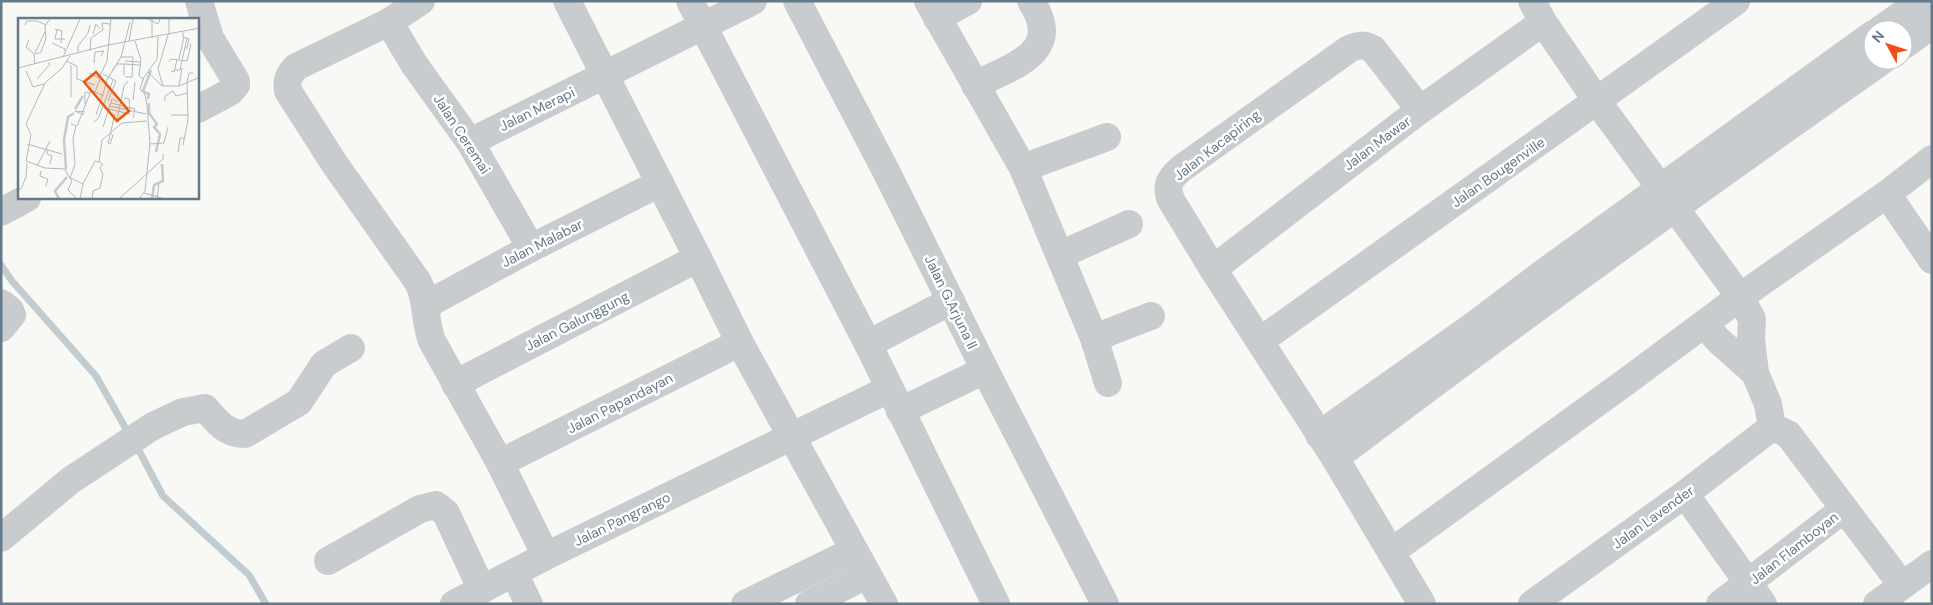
<svg xmlns="http://www.w3.org/2000/svg" width="1933" height="605" viewBox="0 0 1933 605" font-family="'DM Sans',sans-serif">
  <style>
    .lines { fill: none; stroke-linecap: round; stroke-linejoin: round }
    .stream { stroke: #c1ccd1; stroke-width: 7 }
    .minor { stroke: #c8cccf; stroke-width: 28 }
    .labels { text-anchor: middle; dominant-baseline: central; stroke-width: 5; stroke-linejoin: round; paint-order: stroke }
    .street-label { font-size: 14px; fill: #657989; stroke: #fff }
    .inset-river { fill: none; stroke: #c1ccd1; stroke-width: 2.5 }
    .inset-road { fill: none; stroke: #b0bac0; stroke-width: 1 }
    .view { fill: #e8590c; fill-opacity: 0.15; stroke: #e8590c; stroke-width: 2.5 }
    .inset-edge { fill: none; stroke: #657989; stroke-width: 2.5 }
  </style>
  <rect width="100%" height="100%" fill="#f8f8f5"/>
  <g class="lines">
    <g class="stream">
      <polyline points="1,265 12,281 96,376 130,436"/>
      <polyline points="136,445 163,496 249,575 266,604"/>
    </g>
    <g class="minor">
      <path d="M 421,1 L 389,22 L 296,67 C 289,75 286,80 288,91 L 334,163 L 418,282 C 428,301 424,321 432,341 L 500,463 L 546,556"/>
      <polyline points="567,1 698,258 741,345 884,604"/>
      <polyline points="690,1 868,344 996,604"/>
      <polyline points="797,1 887,173 985,370 1105,604"/>
      <polyline points="928,1 1023,168 1094,338 1108,383"/>
      <polyline points="1532,1 1543,22 1597,101 1740,297 1752,319 1751,339 1755,373 1768,404 1772,427 1788,434 1902,585"/>
      <polyline points="937,18 968,1"/>
      <polyline points="389,22 414,64 470,142 531,248"/>
      <polyline points="1880,30 1921,1"/>
      <polyline points="1903,46 1932,25"/>
      <path d="M 975,85 C 1012,66 1065,53 1031,1"/>
      <polyline points="198,109 230,92 236,85 236,81 210,38 199,1"/>
      <path d="M 1420,110 L 1373,49 C 1364,44 1358,45 1349,49 L 1182,168 C 1170,178 1165,185 1171,200 L 1213,269 L 1335,458 L 1422,604"/>
      <polyline points="470,142 753,1"/>
      <polyline points="1023,168 1107,137"/>
      <polyline points="1887,194 1932,260"/>
      <polyline points="1,212 27,198"/>
      <polyline points="1060,255 1129,224"/>
      <polyline points="1213,269 1420,110 1543,22"/>
      <polyline points="1,303 10,310 12,315 1,328"/>
      <polyline points="426,305 531,248 660,183"/>
      <polyline points="1704,324 1718,340 1755,373"/>
      <polyline points="1094,338 1151,316"/>
      <polyline points="1260,341 1736,1"/>
      <polyline points="868,344 951,301"/>
      <polyline points="455,384 698,258"/>
      <polyline points="900,411 985,370"/>
      <polyline points="1319,435 1473,326 1546,271 1873,34"/>
      <path d="M 1335,458 C 1515,322 1698,190 1883,60"/>
      <polyline points="500,463 729,348 741,345"/>
      <polyline points="1685,494 1763,604"/>
      <path d="M 1,538 L 71,480 L 153,426 L 183,412 L 205,408 C 217,421 225,434 245,434 L 299,402 L 324,364 L 351,348"/>
      <polyline points="1391,552 1627,381 1740,297 1887,194 1932,159"/>
      <polyline points="328,561 420,509 436,505 446,513 482,590"/>
      <polyline points="514,573 529,604"/>
      <polyline points="454,604 546,556 889,389"/>
      <polyline points="745,604 853,551"/>
      <polyline points="809,604 867,575"/>
      <polyline points="1532,604 1685,494 1772,427"/>
      <polyline points="1720,604 1844,509"/>
      <polyline points="1877,604 1932,564"/>
    </g>
  </g>
  <g class="labels">
    <g class="street-label">
      <text transform="translate(537 109) rotate(-26)">Jalan Merapi</text>
      <text transform="translate(462 134) rotate(57)">Jalan Ceremai</text>
      <text transform="translate(1377 143) rotate(-37)">Jalan Mawar</text>
      <text transform="translate(1217 145) rotate(-38)">Jalan Kacapiring</text>
      <text transform="translate(1498 172) rotate(-35)">Jalan Bougenville</text>
      <text transform="translate(542 243) rotate(-27)">Jalan Malabar</text>
      <text transform="translate(951 302) rotate(64)">Jalan G.Arjuna ll</text>
      <text transform="translate(577 321) rotate(-27)">Jalan Galunggung</text>
      <text transform="translate(620 403) rotate(-27)">Jalan Papandayan</text>
      <text transform="translate(1653 517) rotate(-36)">Jalan Lavender</text>
      <text transform="translate(622 519) rotate(-26)">Jalan Pangrango</text>
      <text transform="translate(1794 548) rotate(-38)">Jalan Flamboyan</text>
    </g>
  </g>
  <g transform="translate(18 18)">
    <rect width="181" height="181" fill="#f8f8f5"/>
    <path class="inset-river" d="M 130,81 L 131,76 L 125,73 L 133,52M 131,85 L 131,95 L 139,106 L 136,109 L 142,116 L 138,134M 57,91 L 65,78M 48,151 L 46,122 L 50,99 L 56,95M 41,181 L 37,173 L 49,159M 134,181 L 136,167 L 145,163 L 144,146"/>
    <path class="inset-road" d="M 130,1 L 140,6 L 142,1M 134,1 L 134,20M 7,7 L 9,3 L 19,3 L 28,7M 37,11 L 44,13 L 43,25M 39,12 L 37,21 L 47,21M 165,14 L 165,19 L 171,21 L 169,30 L 167,30M 75,16 L 78,6 L 82,11M 151,17 L 151,1M 11,22 L 8,29 L 16,36M 111,23 L 115,1M 117,23 L 123,42 L 121,58 L 125,61M 34,25 L 47,31 L 46,33M 72,33 L 73,20 L 85,12 L 84,5 L 92,6M 60,35 L 60,28 L 70,15 L 72,7M 18,36 L 23,34 L 28,20 L 27,8 L 32,1M 52,38 L 44,50 L 27,65 L 8,106 L 13,117 L 8,143 L 27,150 L 47,151 L 51,159 L 65,166 L 62,181M 45,39 L 62,1M 103,39 L 115,39 L 114,59 L 107,59M 161,41 L 166,19M 48,43 L 59,48 L 59,61 L 77,67M 107,43 L 122,44M 151,44 L 153,41 L 169,43 L 173,26M 76,45 L 77,34 L 86,33 L 83,38M 17,46 L 16,37 L 27,14M 0,50 L 90,27 L 182,10M 156,52 L 162,52 L 169,20M 8,53 L 15,69 L 26,66M 94,53 L 99,46 L 106,46M 153,53 L 156,54 L 159,42M 130,54 L 144,68 L 161,68 L 182,59M 71,55 L 81,60 L 89,43 L 93,1M 85,56 L 98,63 L 90,83M 106,57 L 106,46 L 122,47M 19,61 L 32,46 L 30,45M 88,63 L 103,39 L 112,4M 145,68 L 140,51 L 150,17M 161,68 L 164,50M 70,71 L 86,78M 77,74 L 82,61 L 85,62M 53,79 L 53,47M 106,80 L 111,81 L 112,91M 115,82 L 117,64M 147,83 L 147,78 L 155,73 L 158,78 L 169,75M 93,85 L 117,91 L 115,100M 67,86 L 67,74 L 72,75M 92,88 L 128,96M 91,91 L 112,96M 66,97 L 57,93 L 67,94M 78,97 L 89,63M 153,97 L 170,97M 99,102 L 106,68 L 110,63M 76,104 L 80,101 L 95,62M 59,108 L 73,73M 85,109 L 94,81 L 100,84M 93,116 L 95,117 L 92,126 L 90,125 L 97,96M 9,126 L 44,136M 132,126 L 146,125 L 150,109M 165,127 L 170,102 L 169,65 L 171,55 L 175,55M 29,131 L 29,136 L 34,138 L 32,146M 160,134 L 162,120 L 166,120M 19,148 L 32,123M 23,153 L 22,158 L 30,161 L 28,168M 52,160 L 57,146 L 55,120 L 58,108 L 53,106M 52,160 L 54,163 L 50,172 L 59,181M 65,166 L 77,143 L 81,144M 0,171 L 3,171 L 8,159 L 9,145M 126,175 L 147,181M 74,181 L 75,173 L 82,170 L 85,156 L 82,150 L 85,146 L 81,144 L 84,122 L 104,105 L 129,103M 101,181 L 145,141 L 145,136M 121,181 L 127,173 L 132,125 L 129,87 L 127,76 L 122,71 L 126,59 L 139,41 L 140,19M 139,181 L 141,165"/>
    <path class="view" d="M 78,54 L 111,93 L 99,103 L 66,64 Z"/>
    <rect width="181" height="181" class="inset-edge"/>
  </g>
  <rect width="1933" height="605" fill="none" stroke="#657989" stroke-width="5"/>
  <g transform="translate(1888 45) rotate(310)"><circle r="24" fill="#ffffff" stroke="#c1c9d0"/>
  <path d="M0-4L9 19L0 12L-9 19Z" fill="#f34d1b"/>
  <text y="-8" font-size="14" font-weight="bold" text-anchor="middle" fill="#657989">N</text>
  </g>
</svg>
